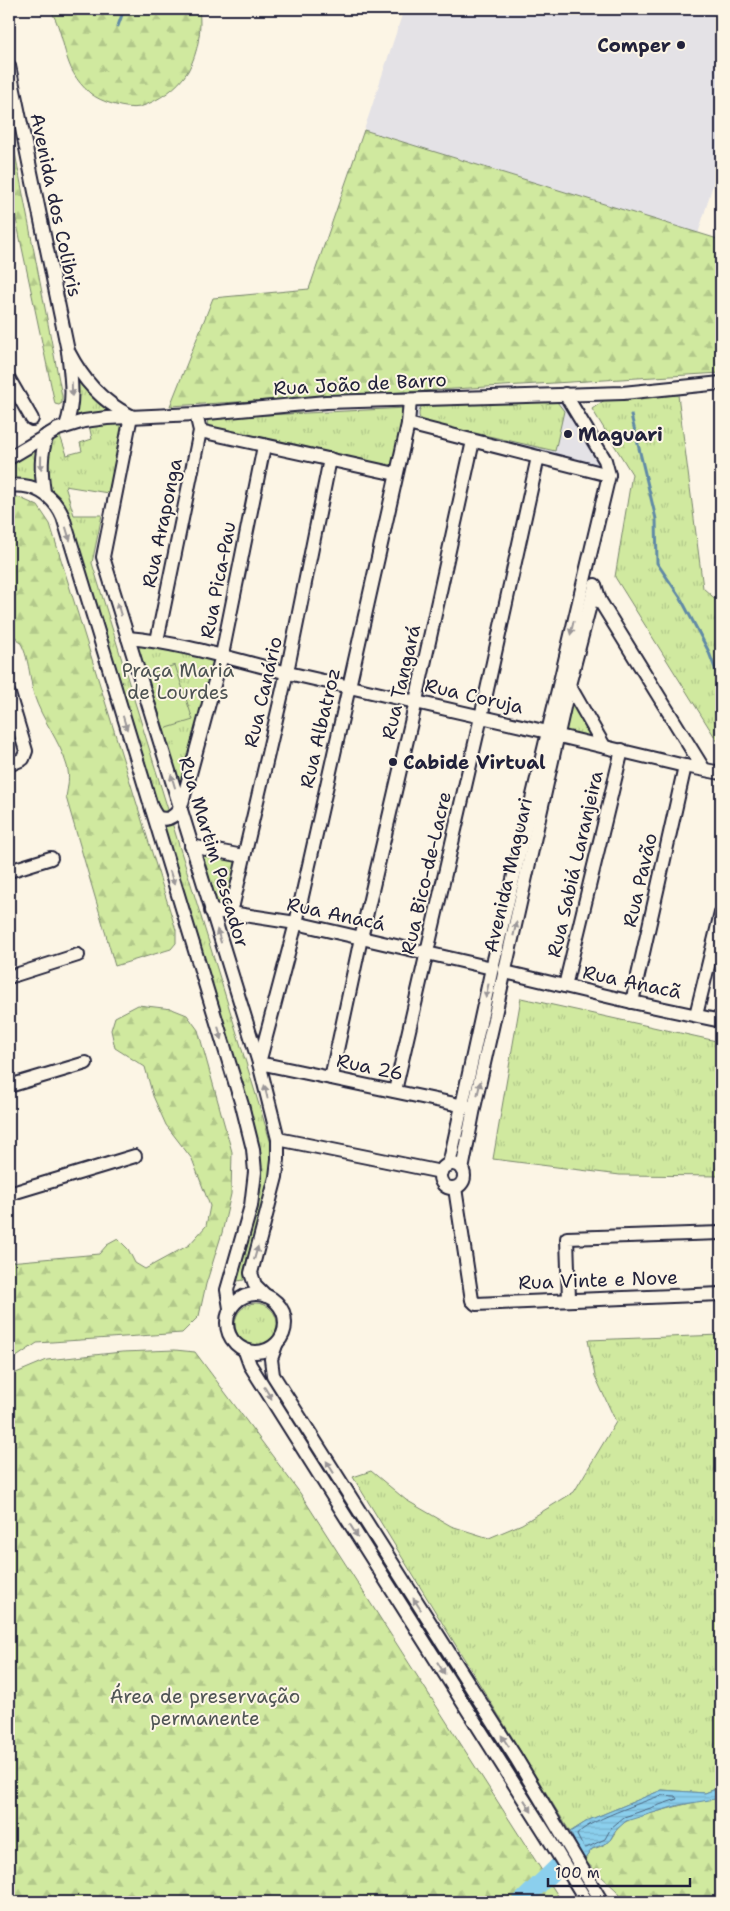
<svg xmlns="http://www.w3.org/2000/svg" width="730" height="1911" viewBox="0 0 730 1911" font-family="'Shantell Sans',sans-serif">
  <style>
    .built { fill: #e4e2e6 }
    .grass { fill: url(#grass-tufts); stroke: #79866d }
    .forest { fill: url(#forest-firs); stroke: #79866d }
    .garden { fill: #d0e99f; stroke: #79866d }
    .water { fill: url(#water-rules); stroke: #618aa6 }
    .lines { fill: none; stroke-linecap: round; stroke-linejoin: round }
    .shore { stroke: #4c6782; stroke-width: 1 }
    .stream { stroke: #618aa6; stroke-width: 3 }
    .river { stroke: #8bcfed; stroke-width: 18 }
    .minor-casing { stroke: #22223b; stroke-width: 16 }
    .minor { stroke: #fcf5e5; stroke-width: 12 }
    .oneway { fill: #9a9698 }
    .poi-dot { fill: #22223b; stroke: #fcf5e5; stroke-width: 2 }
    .labels { text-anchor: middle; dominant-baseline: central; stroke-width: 4; stroke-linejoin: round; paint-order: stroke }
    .poi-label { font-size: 19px; font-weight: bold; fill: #22223b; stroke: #fcf5e5; text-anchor: start }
    .street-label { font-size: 19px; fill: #22223b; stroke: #fcf5e5 }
    .park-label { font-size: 19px; fill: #4e5454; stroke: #fcf5e5 }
  </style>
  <defs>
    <pattern id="grass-tufts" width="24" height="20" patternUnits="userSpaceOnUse" patternTransform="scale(1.25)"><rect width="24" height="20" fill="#d0e99f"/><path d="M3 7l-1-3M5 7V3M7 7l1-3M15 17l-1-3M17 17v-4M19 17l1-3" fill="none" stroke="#b2c88a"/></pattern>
    <pattern id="forest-firs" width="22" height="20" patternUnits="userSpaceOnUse" patternTransform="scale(1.25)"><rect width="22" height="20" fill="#d0e99f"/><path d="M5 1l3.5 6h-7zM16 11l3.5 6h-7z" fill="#b2c88a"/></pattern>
    <pattern id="water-rules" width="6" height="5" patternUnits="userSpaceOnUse" patternTransform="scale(1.25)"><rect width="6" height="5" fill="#8bcfed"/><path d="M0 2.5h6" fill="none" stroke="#78b1cc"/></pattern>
  </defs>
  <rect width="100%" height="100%" fill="#fcf5e5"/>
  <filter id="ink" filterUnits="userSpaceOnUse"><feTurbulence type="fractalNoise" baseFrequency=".02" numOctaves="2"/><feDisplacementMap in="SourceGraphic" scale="10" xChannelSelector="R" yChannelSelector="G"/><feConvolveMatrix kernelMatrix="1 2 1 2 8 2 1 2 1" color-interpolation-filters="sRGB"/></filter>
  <g filter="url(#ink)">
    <g class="built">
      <polygon points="404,9 721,9 721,158 698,234 364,130"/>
      <polygon points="557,397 603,467 413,422 416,403"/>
    </g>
    <g class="grass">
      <polygon points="72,366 107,408 106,412 75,415"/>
      <polygon points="678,395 703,588 721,604 721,747 615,577 632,474 592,409 606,399"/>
      <path d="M 554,398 L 564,411 L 555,451 L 422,421 C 417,416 419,411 422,405 Z"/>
      <polygon points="406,408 395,466 388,469 207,426 208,418"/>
      <path d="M 127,422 L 108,493 L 65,486 L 74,515 L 102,515 L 92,563 L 272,1147 C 273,1190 256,1228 244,1269 L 244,1280 L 237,1281 L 257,1211 L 262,1182 L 260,1158 L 63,505 C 49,488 32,476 9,481 L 9,464 L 13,461 L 59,433 L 67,455 L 82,451 L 80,443 L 92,439 L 89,425 Z"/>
      <polygon points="129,639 221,655 181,804"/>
      <polygon points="570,692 597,740 563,732"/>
      <polygon points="197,852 238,860 226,908 217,907"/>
      <polygon points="521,998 721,1042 721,1176 620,1175 493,1159"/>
      <circle cx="256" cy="1324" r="21"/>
      <polygon points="721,1335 721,1787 705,1793 662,1790 589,1820 570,1832 353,1477 371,1471 406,1500 451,1526 489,1538 522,1524 574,1492 616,1422 595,1376 588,1340"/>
    </g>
    <g class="forest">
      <path d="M 50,9 L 199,9 C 202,29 198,53 188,71 C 178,88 158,101 140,107 C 127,110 100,102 90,93 C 60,68 68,38 50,9 Z"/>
      <polygon points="9,122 62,396 62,403 59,405 55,404 9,186"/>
      <polygon points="364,130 721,240 721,373 170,406 213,298 309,289"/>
      <path d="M 18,497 L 38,506 L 50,524 L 176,930 L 176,943 L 171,949 L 115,966 L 66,797 C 68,786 70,777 67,766 C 60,741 42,720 34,695 C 29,678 29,644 12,634 L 9,635 L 9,498 Z"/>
      <polygon points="138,1005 172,1009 187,1015 198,1030 232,1152 231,1194 222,1233 206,1284 199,1316 182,1333 37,1343 9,1362 9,1262 99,1254 107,1245 118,1239 128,1249 135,1263 145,1269 189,1245 206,1226 210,1206 192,1159 166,1125 153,1096 145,1067 115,1048 111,1030 115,1017"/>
      <polygon points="175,1350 195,1352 300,1493 562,1902 9,1902 9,1376 47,1360 122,1352"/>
      <path d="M 721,1798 L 721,1902 L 625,1902 L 617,1891 L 584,1860 L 592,1849 C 618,1843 609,1831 627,1821 C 636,1815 647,1815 656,1812 C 678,1806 699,1800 721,1798 Z"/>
    </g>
    <polygon class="garden" points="175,665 193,720 164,729 147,674"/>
    <polygon class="water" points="721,1787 721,1798 679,1805 626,1821 615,1831 609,1842 592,1849 584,1860 570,1832 589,1820 662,1790 705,1793"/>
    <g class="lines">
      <path class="shore" d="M 662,1795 L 675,1796 L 677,1799 L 624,1817 L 611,1828 L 605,1839 L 586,1848 L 583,1847 L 577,1835 C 584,1822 646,1801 662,1795 Z"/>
      <g class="stream">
        <polyline points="118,26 124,9"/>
        <polyline points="631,415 656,519 657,563 680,597 708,650 721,684"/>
      </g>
      <polyline class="river" points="521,1902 575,1850"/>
      <defs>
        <g id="minor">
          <path d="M 9,66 L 68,351 C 71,377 75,401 66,426"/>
          <path d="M 68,351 C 83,380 101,401 131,416 L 103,557 L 259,1063 L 278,1139 L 278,1159 L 276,1177 L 251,1273 L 255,1285 L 266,1296"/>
          <polyline points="9,379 32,419"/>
          <polyline points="410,400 408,424 296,923 259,1063 474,1108"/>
          <polyline points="408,424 609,475"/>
          <polyline points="200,431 396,474"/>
          <polyline points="9,458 58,429 84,421 107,418 196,414 326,402 623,393 721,383"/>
          <path d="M 9,486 C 33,483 53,494 63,517 L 242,1105 L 253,1149 L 255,1172 L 251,1206 L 227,1290 L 230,1308"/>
          <path d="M 44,492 C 41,472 40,455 47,435"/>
          <polyline points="595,585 600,601 703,768"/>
          <path d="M 128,638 C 183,643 235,660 288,673 C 374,693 461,712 548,732"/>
          <polyline points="157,641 200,431 196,414"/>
          <polyline points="569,685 604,746"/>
          <polyline points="9,694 26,751 23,759 9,765"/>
          <polyline points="559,736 685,766 721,773"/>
          <path d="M 152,809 L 157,817 C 168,822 175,816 181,807 L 222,655 L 264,446"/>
          <polyline points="191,846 243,856"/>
          <polyline points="9,871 51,858"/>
          <polyline points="211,911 231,913 287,672 330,459"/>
          <polyline points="231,913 296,923 492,968"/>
          <polyline points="505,972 632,1002 721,1021"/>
          <polyline points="9,977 78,955"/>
          <polyline points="565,986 622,750"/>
          <polyline points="632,1002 685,766"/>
          <polyline points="696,1015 721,913"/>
          <polyline points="331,1078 361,938 416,701 473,441"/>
          <polyline points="9,1086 86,1063"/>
          <polyline points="395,1091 481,717 538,457"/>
          <polyline points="278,1139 441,1172"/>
          <circle cx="452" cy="1176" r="12"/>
          <polyline points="449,1165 492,968 609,475 605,460 565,394"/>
          <polyline points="462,1170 474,1108 569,685 595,586"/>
          <polyline points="455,1188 472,1300 476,1304 721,1294"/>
          <polyline points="9,1194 135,1156"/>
          <circle cx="256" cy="1323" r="29"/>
          <polyline points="569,1299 567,1238 721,1233"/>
          <polyline points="276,1345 271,1359 273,1375 516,1758 602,1902"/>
          <polyline points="245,1351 250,1365 547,1836 587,1902"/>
        </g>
      </defs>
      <use href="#minor" class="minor-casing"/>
      <use href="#minor" class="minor"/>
    </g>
    <defs><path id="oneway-solid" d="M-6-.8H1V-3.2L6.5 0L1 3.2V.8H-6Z" transform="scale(1.25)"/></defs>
    <g class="oneway">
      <use href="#oneway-solid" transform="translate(72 389) rotate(88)"/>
      <use href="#oneway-solid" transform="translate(41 463) rotate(91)"/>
      <use href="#oneway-solid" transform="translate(68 534) rotate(73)"/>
      <use href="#oneway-solid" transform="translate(119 609) rotate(-107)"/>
      <use href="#oneway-solid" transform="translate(572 628) rotate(103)"/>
      <use href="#oneway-solid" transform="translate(125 723) rotate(73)"/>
      <use href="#oneway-solid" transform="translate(173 781) rotate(-107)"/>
      <use href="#oneway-solid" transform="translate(172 878) rotate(73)"/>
      <use href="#oneway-solid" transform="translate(515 929) rotate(-77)"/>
      <use href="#oneway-solid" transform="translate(219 936) rotate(-107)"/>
      <use href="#oneway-solid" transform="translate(487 991) rotate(102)"/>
      <use href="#oneway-solid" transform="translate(220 1033) rotate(73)"/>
      <use href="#oneway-solid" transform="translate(479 1088) rotate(-77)"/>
      <use href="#oneway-solid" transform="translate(266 1092) rotate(-104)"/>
      <use href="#oneway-solid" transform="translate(256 1253) rotate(-74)"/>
      <use href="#oneway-solid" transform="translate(268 1393) rotate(58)"/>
      <use href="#oneway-solid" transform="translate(330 1467) rotate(-122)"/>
      <use href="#oneway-solid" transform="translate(354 1531) rotate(58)"/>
      <use href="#oneway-solid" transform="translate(417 1604) rotate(-123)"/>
      <use href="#oneway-solid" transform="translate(441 1668) rotate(58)"/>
      <use href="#oneway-solid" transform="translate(505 1741) rotate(-123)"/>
      <use href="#oneway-solid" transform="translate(528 1806) rotate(58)"/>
    </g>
  </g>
  <g class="poi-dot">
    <circle cx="681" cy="45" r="5"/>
    <circle cx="568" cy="434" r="5"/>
    <circle cx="393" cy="762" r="5"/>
  </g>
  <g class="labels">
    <g class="poi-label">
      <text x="671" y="45" text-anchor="end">Comper</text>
      <text x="578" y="434">Maguari</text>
      <text x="403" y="762">Cabide Virtual</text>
    </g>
    <g class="street-label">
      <text transform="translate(56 205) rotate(78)">Avenida dos Colibris</text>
      <text transform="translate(360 384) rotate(-3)">Rua João de Barro</text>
      <text transform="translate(162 523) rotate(-78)">Rua Araponga</text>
      <text transform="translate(218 580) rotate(-79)">Rua Pica-Pau</text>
      <text transform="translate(401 682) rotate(-77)">Rua Tangará</text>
      <text transform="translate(263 692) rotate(-77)">Rua Canário</text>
      <text transform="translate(474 696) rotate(13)">Rua Coruja</text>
      <text transform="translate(320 728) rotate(-77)">Rua Albatroz</text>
      <text transform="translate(214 852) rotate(73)">Rua Martim Pescador</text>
      <text transform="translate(575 864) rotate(-77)">Rua Sabiá Laranjeira</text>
      <text transform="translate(426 873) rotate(-77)">Rua Bico-de-Lacre</text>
      <text transform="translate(508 875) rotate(-77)">Avenida Maguari</text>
      <text transform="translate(640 880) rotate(-77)">Rua Pavão</text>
      <text transform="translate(336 914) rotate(12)">Rua Anacá</text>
      <text transform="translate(632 982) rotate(12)">Rua Anacã</text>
      <text transform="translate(370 1067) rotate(12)">Rua 26</text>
      <text transform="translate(598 1280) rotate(-2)">Rua Vinte e Nove</text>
    </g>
    <g class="park-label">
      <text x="178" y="670">Praça Maria<tspan x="178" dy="22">de Lourdes</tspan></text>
      <text x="205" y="1696">Área de preservação<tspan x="205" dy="22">permanente</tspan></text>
    </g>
  </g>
  <rect width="730" height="1911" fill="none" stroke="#fcf5e5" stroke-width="30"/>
  <rect x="15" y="15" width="700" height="1881" fill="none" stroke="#22223b" stroke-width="2" filter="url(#ink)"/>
  <path d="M548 1878v8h142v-8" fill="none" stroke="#22223b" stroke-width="2.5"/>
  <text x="555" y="1878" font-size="15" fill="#22223b" stroke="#fcf5e5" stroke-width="4" paint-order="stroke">100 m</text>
</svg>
